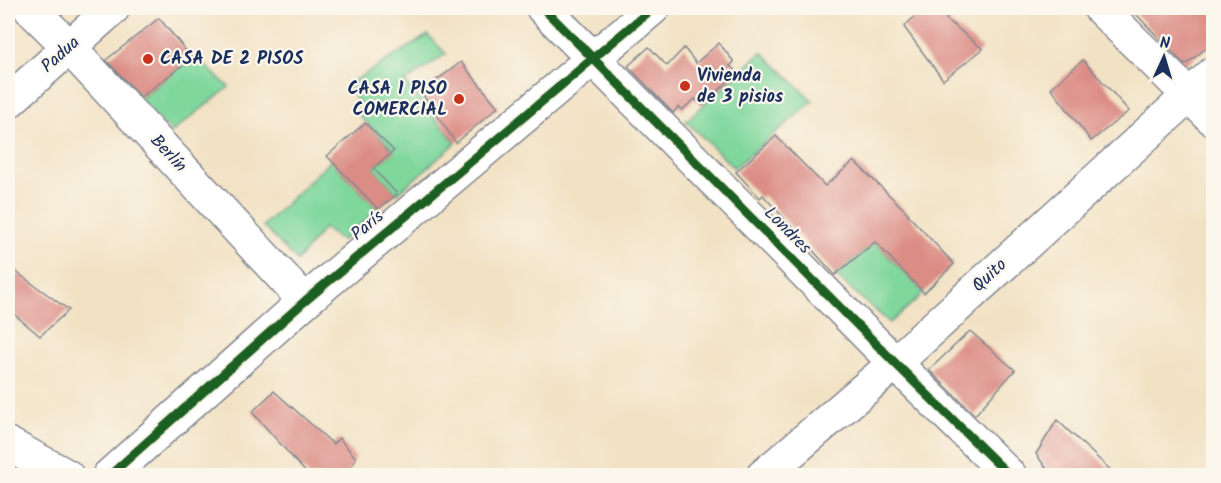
<svg xmlns="http://www.w3.org/2000/svg" width="1221" height="483" viewBox="0 0 1221 483" font-family="Kalam,sans-serif">
  <style>
    .green { fill: #7fd79c; stroke: #4d837d; stroke-width: 1.5 }
    .building { fill: #db8c85 }
    .lines { fill: none; stroke-linecap: round; stroke-linejoin: round }
    .street-casing { stroke: #868891; stroke-width: 36 }
    .primary-casing { stroke: #868891; stroke-width: 36 }
    .street { stroke: #fff; stroke-width: 33 }
    .primary { stroke: #fff; stroke-width: 33 }
    .cycleway-casing { stroke: #fbf7ec; stroke-width: 13 }
    .cycleway { stroke: #1b5e20; stroke-width: 9 }
    .poi-dot { fill: #c8321e; stroke: #fbf7ec; stroke-width: 2 }
    .labels { text-anchor: middle; dominant-baseline: central; stroke-width: 4.5; stroke-linejoin: round; paint-order: stroke }
    .street-label { font-size: 18px; fill: #1b2f5e; stroke: #fbf7ec }
    .poi-label { font-size: 18px; font-weight: bold; fill: #1b2f5e; stroke: #fbf7ec; text-anchor: start }
  </style>
  <rect width="100%" height="100%" fill="#fbf7ec"/>
  <filter id="ink" filterUnits="userSpaceOnUse"><feTurbulence type="fractalNoise" baseFrequency=".0167" numOctaves="2"/><feDisplacementMap in="SourceGraphic" scale="12" xChannelSelector="R" yChannelSelector="G"/><feConvolveMatrix kernelMatrix="1 2 1 2 8 2 1 2 1" color-interpolation-filters="sRGB"/></filter>
  <filter id="wash" filterUnits="userSpaceOnUse"><feTurbulence type="fractalNoise" baseFrequency=".008" numOctaves="4" result="noise"/><feDisplacementMap in="SourceGraphic" scale="24" xChannelSelector="R" yChannelSelector="G"/><feGaussianBlur stdDeviation="1.35" result="paint"/><feColorMatrix in="noise" values="0 0 0 0 0 0 0 0 0 0 0 0 0 0 0 0 0 1.4 0 .05"/><feComposite in="paint" operator="in"/></filter>
  <g filter="url(#wash)">
    <rect width="100%" height="100%" fill="#f2e2c4"/>
    <g class="green">
      <polygon points="428,35 446,54 405,82 456,143 397,194 373,168 394,151 357,113 363,107 346,86"/>
      <polygon points="762,52 813,101 734,168 686,121"/>
      <polygon points="194,56 229,87 172,132 138,100"/>
      <polygon points="331,160 378,209 342,241 324,228 297,261 263,226"/>
      <polygon points="875,242 924,293 890,323 835,275"/>
    </g>
    <g id="blocks">
      <g class="building">
        <polygon points="923,8 952,8 946,19 983,49 943,80 904,27"/>
        <polygon points="1130,8 1214,8 1214,42 1185,65"/>
        <polygon points="159,18 192,58 141,97 106,60"/>
        <polygon points="719,43 734,62 730,66 738,73 702,105 695,99 682,110 678,107 673,113 628,66 649,47 667,66 684,48 696,63"/>
        <polygon points="1083,60 1129,111 1091,141 1051,88"/>
        <polygon points="461,62 498,107 456,143 421,92"/>
        <polygon points="365,123 394,151 373,168 397,194 378,209 327,156"/>
        <polygon points="776,136 825,186 854,161 909,214 908,215 954,264 924,293 875,242 835,275 763,195 760,198 736,172"/>
        <polygon points="8,266 69,310 40,336 8,309"/>
        <polygon points="970,331 1015,370 975,415 929,370"/>
        <polygon points="274,391 333,444 339,438 356,458 346,476 309,476 252,412"/>
        <polygon points="1057,420 1117,476 1052,476 1036,454"/>
      </g>
    </g>
  </g>
  <g filter="url(#ink)">
    <use href="#blocks" fill-opacity="0" stroke="#868891" stroke-width="1.5"/>
    <g class="lines">
      <defs>
        <g id="street">
          <polyline points="30,8 69,47 305,301"/>
          <polyline points="543,8 895,363 1010,476"/>
          <polyline points="1100,8 1214,120"/>
          <polyline points="8,102 113,8"/>
          <polyline points="109,476 305,301 653,8"/>
          <polyline points="763,476 895,363 1214,73"/>
        </g>
        <polyline id="primary" points="8,444 67,476"/>
      </defs>
      <use href="#street" class="street-casing"/>
      <use href="#primary" class="primary-casing"/>
      <use href="#street" class="street"/>
      <use href="#primary" class="primary"/>
      <defs>
        <g id="cycleway">
          <polyline points="543,8 895,363 1010,476"/>
          <polyline points="109,476 305,301 653,8"/>
        </g>
      </defs>
      <use href="#cycleway" class="cycleway-casing"/>
      <use href="#cycleway" class="cycleway"/>
    </g>
  </g>
  <g class="poi-dot">
    <circle cx="148" cy="59" r="6"/>
    <circle cx="685" cy="86" r="6"/>
    <circle cx="459" cy="99" r="6"/>
  </g>
  <g class="labels">
    <g class="street-label">
      <text transform="translate(61 55) rotate(-42)">Padua</text>
      <text transform="translate(168 154) rotate(47)">Berlín</text>
      <text transform="translate(368 226) rotate(-40)">París</text>
      <text transform="translate(787 231) rotate(45)">Londres</text>
      <text transform="translate(990 276) rotate(-43)">Quito</text>
    </g>
    <g class="poi-label">
      <text x="160" y="59">CASA DE 2 PISOS</text>
      <text x="697" y="76">Vivienda<tspan x="697" dy="21">de 3 pisios</tspan></text>
      <text x="447" y="89" text-anchor="end">CASA 1 PISO<tspan x="447" dy="21">COMERCIAL</tspan></text>
    </g>
  </g>
  <rect width="1221" height="483" fill="none" stroke="#fbf7ec" stroke-width="30"/>
  <g transform="translate(1164 57) rotate(4)" stroke="#fbf7ec" stroke-width="4.5" paint-order="stroke">
  <path d="M0-4.5L10 22L0 15L-10 22Z" fill="#1b2f5e"/>
  <text y="-9" font-size="16" font-weight="bold" text-anchor="middle" fill="#1b2f5e">N</text>
  </g>
</svg>
